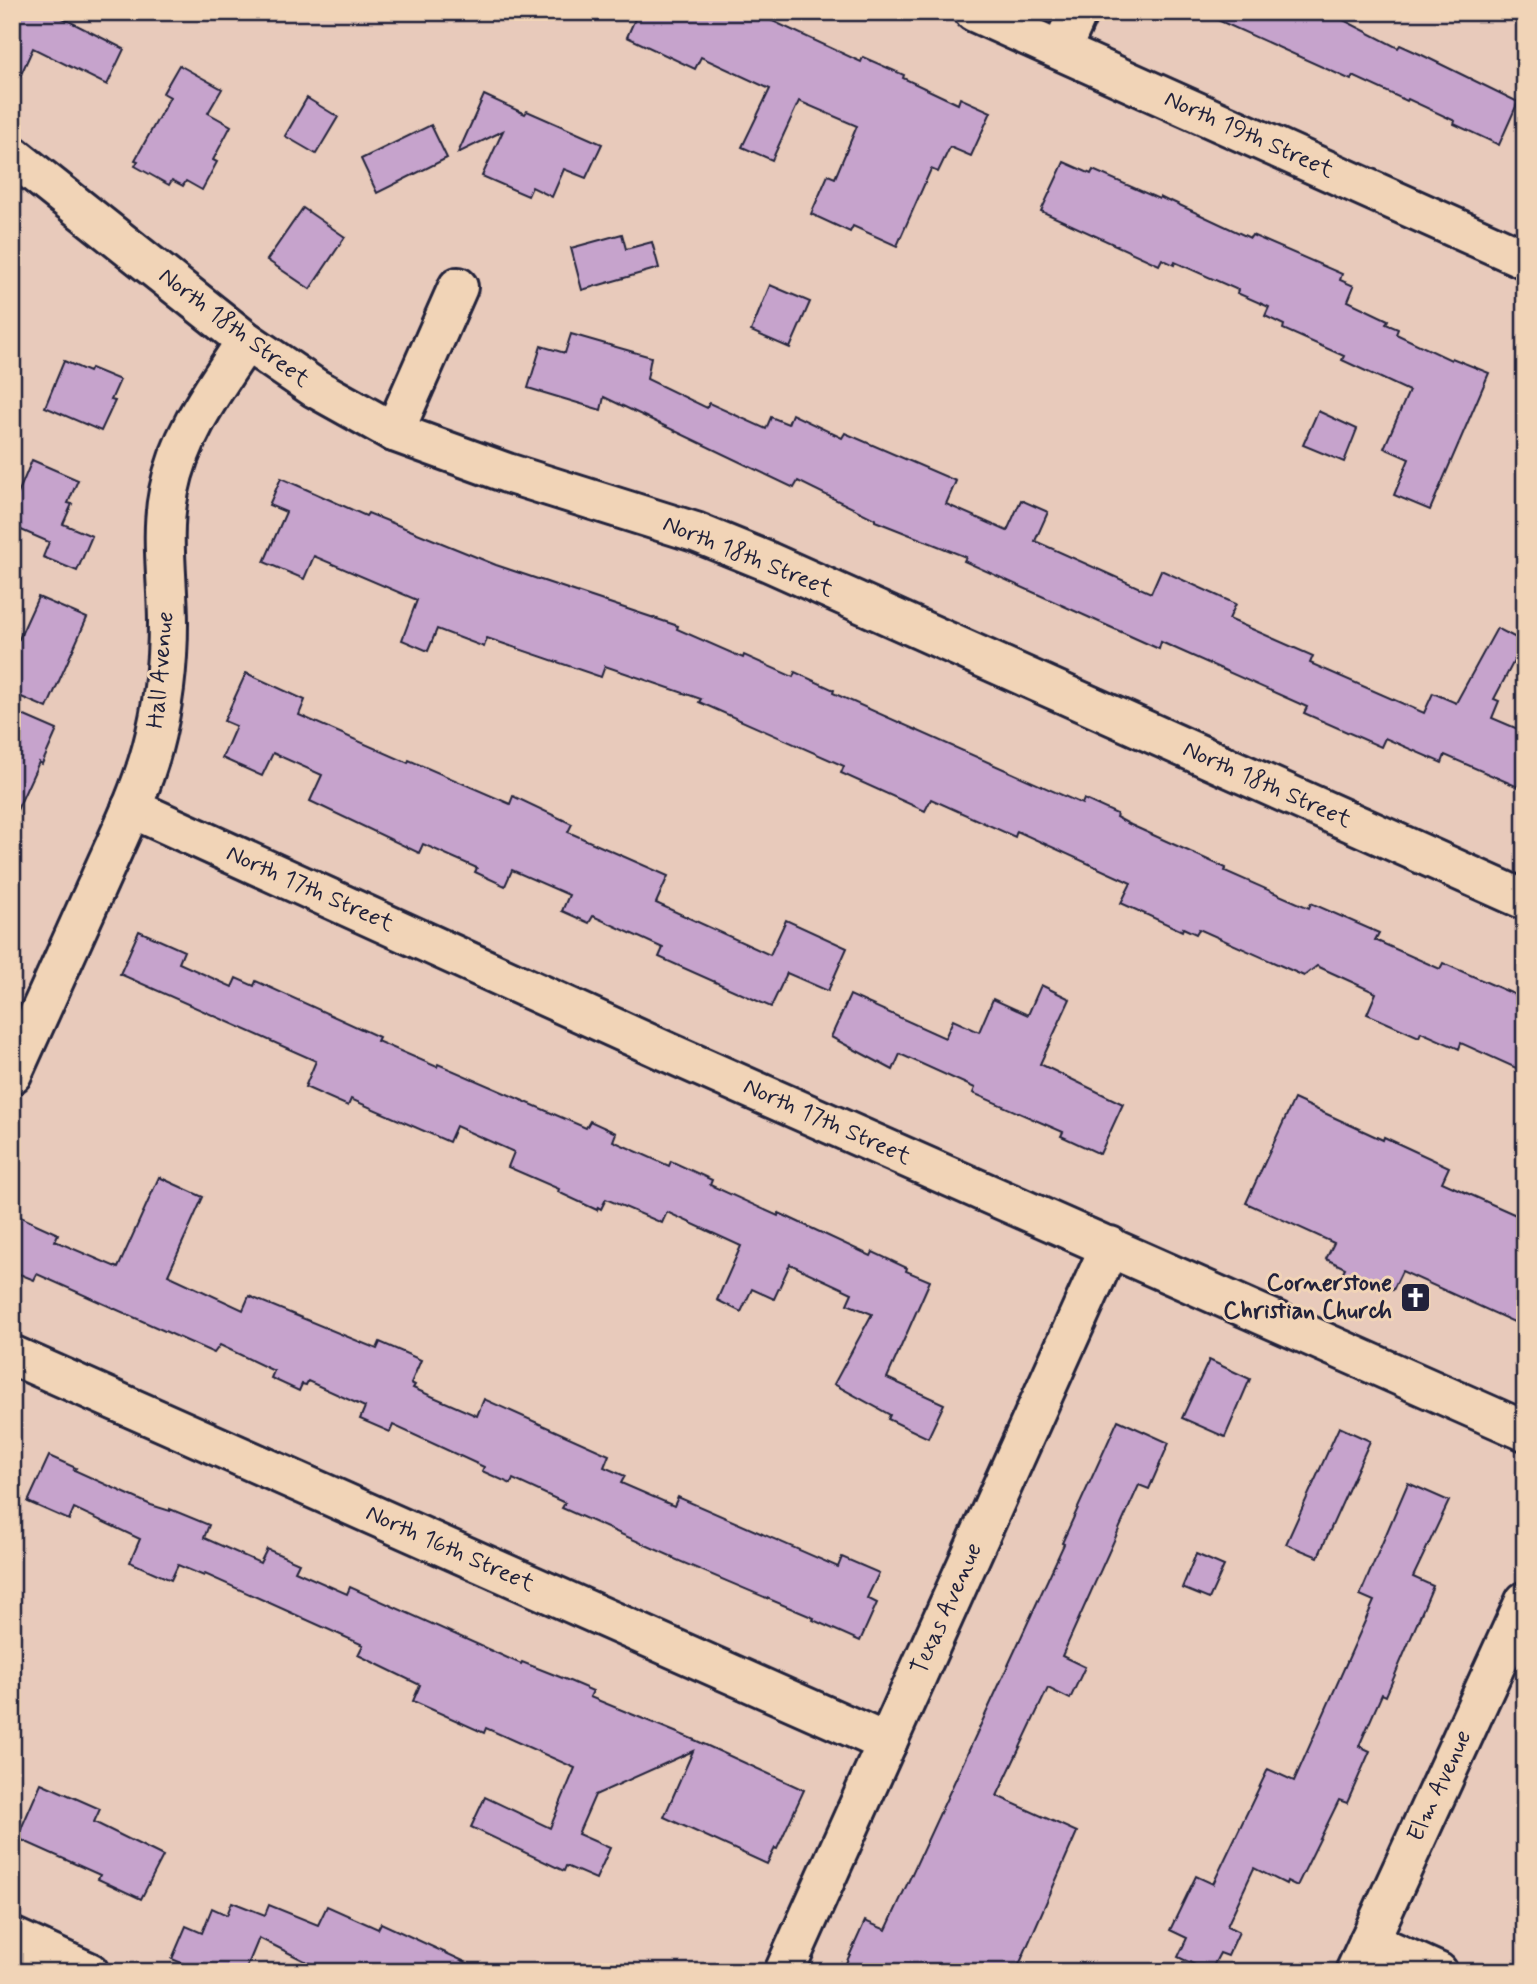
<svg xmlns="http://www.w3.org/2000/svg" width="1537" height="1984" viewBox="0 0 1537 1984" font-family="Mynerve,sans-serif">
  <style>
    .building { fill: #c6a3cc; stroke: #22223b; stroke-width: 2 }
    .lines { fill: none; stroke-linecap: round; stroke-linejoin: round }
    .minor-casing { stroke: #22223b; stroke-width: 44 }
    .minor { stroke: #f1d4b7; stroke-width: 38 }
    .labels { text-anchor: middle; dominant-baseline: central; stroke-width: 6; stroke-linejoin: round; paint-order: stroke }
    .street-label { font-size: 24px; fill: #22223b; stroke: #f1d4b7 }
    .poi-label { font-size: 24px; font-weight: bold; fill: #22223b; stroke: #f1d4b7; text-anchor: end }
  </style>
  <rect width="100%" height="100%" fill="#e8cabb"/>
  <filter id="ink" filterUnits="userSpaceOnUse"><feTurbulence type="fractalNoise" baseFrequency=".0143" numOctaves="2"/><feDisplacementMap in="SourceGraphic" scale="14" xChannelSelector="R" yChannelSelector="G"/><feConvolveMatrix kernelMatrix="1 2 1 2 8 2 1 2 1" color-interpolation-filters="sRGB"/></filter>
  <g filter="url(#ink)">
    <g class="building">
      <polygon points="12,12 51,12 124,49 107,85 33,48 12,94"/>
      <polygon points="638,12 753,12 861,62 863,57 904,75 903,78 958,104 960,98 991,112 971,156 950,147 938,172 931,169 897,246 853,226 850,232 811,214 828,175 835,178 857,126 799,101 772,160 742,147 770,89 701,57 695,69 627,37"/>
      <polygon points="1200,12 1328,12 1398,48 1400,45 1422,55 1518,102 1499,145 1454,124 1455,121 1408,99 1407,101 1353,76 1351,80"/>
      <polygon points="179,65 222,89 208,113 231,126 213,160 217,162 202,190 186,181 183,186 172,180 169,185 135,166 138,161 135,160 170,97 163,93"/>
      <polygon points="484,95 525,114 527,111 602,144 586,178 564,169 552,197 532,187 528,196 482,176 503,131 458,153"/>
      <polygon points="307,98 338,117 316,154 285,136"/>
      <polygon points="431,125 447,158 377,193 361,159"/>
      <polygon points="1064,162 1091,174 1093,170 1159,199 1160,197 1170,202 1171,201 1250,238 1252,235 1342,274 1340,280 1354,286 1348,301 1388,320 1386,324 1398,329 1396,334 1451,360 1452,358 1489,373 1430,510 1394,495 1409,459 1384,448 1409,391 1342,360 1344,356 1283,329 1284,325 1265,316 1269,307 1237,293 1238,290 1175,262 1174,265 1162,259 1159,265 1041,211"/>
      <polygon points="303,208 345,237 310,289 267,260"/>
      <polygon points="622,234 626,249 652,242 659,268 582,290 571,248"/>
      <polygon points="770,285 810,302 790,348 751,331"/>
      <polygon points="571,334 651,357 647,379 707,408 709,403 766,429 771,417 788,424 792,414 842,438 845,433 956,481 946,504 1007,531 1021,500 1048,512 1035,541 1151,593 1161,570 1236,604 1229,619 1313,656 1310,663 1424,713 1433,693 1456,703 1497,628 1524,642 1494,699 1499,701 1492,718 1525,732 1525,790 1445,755 1442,763 1385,738 1381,747 1304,713 1307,707 1161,642 1159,649 964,561 966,557 875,521 875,519 798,481 794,488 604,397 601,410 528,388 541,346 565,353"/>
      <polygon points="64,361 89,372 91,368 120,380 111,400 115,401 101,431 45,407"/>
      <polygon points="1318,411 1357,429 1344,462 1303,445"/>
      <polygon points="32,460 78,480 68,503 72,504 63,524 92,536 77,571 43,557 49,542 12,526 12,508"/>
      <polygon points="281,478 366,516 368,513 496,565 678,626 677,629 743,658 744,655 793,677 795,672 834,690 833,693 1082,804 1084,799 1117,814 1116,817 1131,825 1226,868 1225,871 1309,908 1311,903 1379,933 1375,940 1440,969 1443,963 1525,999 1525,1072 1461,1043 1459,1049 1421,1032 1419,1037 1367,1014 1376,993 1317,966 1304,976 1199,929 1196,934 1183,928 1182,931 1121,903 1131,883 1017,831 1015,837 931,799 925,811 841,773 844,766 699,702 701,699 605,666 601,677 487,638 484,647 437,629 428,651 402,640 417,600 314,556 304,579 264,562 286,512 269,505"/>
      <polygon points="38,597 87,618 47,708 12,693 12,635 19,639"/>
      <polygon points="246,673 305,700 299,715 408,763 409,760 510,804 513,796 572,824 568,832 668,876 656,903 770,955 786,920 847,948 828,991 787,973 771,1007 659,957 663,948 593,916 589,923 562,911 569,895 512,870 505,886 475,872 477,868 423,844 419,853 310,801 322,775 273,753 262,776 222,758 236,726 224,721"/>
      <polygon points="20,714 57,730 42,764 39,762 12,821 12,732"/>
      <polygon points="139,931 184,951 179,963 232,987 236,978 254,986 256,981 379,1037 377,1041 437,1067 438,1064 586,1128 590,1121 616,1133 613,1141 669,1166 671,1161 712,1180 710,1185 778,1216 779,1213 871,1256 873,1252 907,1268 906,1271 930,1281 887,1378 944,1404 928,1438 888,1419 890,1415 834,1384 872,1314 847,1304 852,1293 790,1264 774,1299 752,1289 741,1312 717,1300 741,1246 667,1212 662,1223 606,1199 601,1209 598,1207 597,1210 558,1192 559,1189 508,1167 514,1152 456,1126 449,1142 351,1099 348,1106 305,1087 316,1061 120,974"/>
      <polygon points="1041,985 1070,999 1040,1064 1123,1104 1100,1154 1061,1136 1063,1132 973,1093 975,1088 900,1054 893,1070 831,1037 850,995 945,1038 953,1020 979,1032 993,999 1028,1015"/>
      <polygon points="1294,1099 1383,1140 1384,1137 1449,1167 1442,1182 1525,1219 1525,1327 1402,1271 1393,1290 1379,1284 1377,1289 1342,1274 1345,1268 1326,1259 1334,1243 1246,1203"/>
      <polygon points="159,1177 203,1197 168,1275 243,1310 249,1296 377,1349 380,1342 421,1360 411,1383 415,1385 413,1388 477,1416 484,1399 609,1455 604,1467 625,1476 621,1483 674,1506 678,1497 838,1567 842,1557 879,1573 867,1598 877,1603 860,1641 813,1620 814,1618 672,1558 673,1557 562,1508 565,1503 513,1479 511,1484 482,1471 484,1467 393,1425 390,1432 360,1419 365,1407 308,1381 306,1385 302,1384 299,1391 271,1378 274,1371 220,1345 214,1353 37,1274 34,1280 12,1271 12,1213 58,1234 55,1241 118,1268"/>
      <polygon points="1209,1360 1250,1379 1225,1437 1182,1418"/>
      <polygon points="1118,1420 1169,1443 1149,1489 1139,1485 1062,1656 1085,1667 1070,1699 1048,1688 997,1796 1077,1832 1016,1972 842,1972 865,1921 886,1930 1035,1607 1064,1544 1062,1543"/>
      <polygon points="1339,1427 1370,1441 1318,1557 1286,1544"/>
      <polygon points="49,1456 76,1468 74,1470 151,1505 170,1511 170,1509 209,1525 204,1538 260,1563 267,1549 299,1563 295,1571 347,1594 350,1587 521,1664 522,1662 560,1677 593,1691 590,1697 697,1741 804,1790 777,1849 775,1848 767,1864 664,1817 693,1751 595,1795 578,1834 610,1848 596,1879 566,1866 564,1871 471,1827 485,1797 550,1828 575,1768 486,1728 484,1733 413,1701 420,1685 358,1655 363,1645 205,1574 204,1576 178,1565 171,1580 130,1562 140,1539 74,1508 69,1520 28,1502"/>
      <polygon points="1408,1483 1449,1501 1413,1577 1433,1586 1386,1696 1382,1694 1359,1746 1370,1751 1347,1803 1339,1800 1297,1886 1287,1881 1286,1884 1254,1868 1227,1926 1239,1932 1228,1956 1220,1953 1210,1972 1178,1957 1187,1938 1170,1930 1196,1876 1213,1884 1268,1769 1294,1781 1374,1601 1360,1595"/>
      <polygon points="1196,1554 1224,1566 1209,1599 1182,1588"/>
      <polygon points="41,1783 100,1809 94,1822 163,1856 141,1899 98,1879 100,1875 17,1838"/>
      <polygon points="232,1902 265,1915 269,1905 318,1925 327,1906 378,1929 381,1923 487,1972 308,1972 311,1964 259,1938 245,1972 203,1972 172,1959 186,1926 202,1933 212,1908 227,1915"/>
    </g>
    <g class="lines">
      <defs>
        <g id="minor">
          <polyline points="974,12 1525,259"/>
          <polyline points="1061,50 1078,12"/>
          <polyline points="12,155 246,341 315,388 394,432 507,473 695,532 769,562 1525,900"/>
          <polyline points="394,432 458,287"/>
          <polyline points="131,808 663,1050 1525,1431"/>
          <path d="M 12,1074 C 41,1010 70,945 99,881 C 118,838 140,794 152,749 C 163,708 168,665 168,623 C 168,580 160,534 169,491 C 180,434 215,388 246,341"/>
          <polyline points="12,1355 887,1743"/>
          <polyline points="12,1937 89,1972"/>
          <polyline points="1369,1941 1438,1972"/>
          <polyline points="784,1972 1110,1246"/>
          <polyline points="1355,1972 1525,1601"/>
        </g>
      </defs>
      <use href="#minor" class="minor-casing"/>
      <use href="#minor" class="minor"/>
    </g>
  </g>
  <defs>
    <symbol id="church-square" viewBox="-11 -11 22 22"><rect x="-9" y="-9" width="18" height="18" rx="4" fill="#22223b" stroke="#f1d4b7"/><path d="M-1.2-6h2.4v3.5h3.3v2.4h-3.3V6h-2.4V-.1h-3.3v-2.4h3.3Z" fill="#fff"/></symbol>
  </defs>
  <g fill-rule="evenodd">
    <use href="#church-square" x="1398" y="1280" width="35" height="35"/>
  </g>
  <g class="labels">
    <g class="street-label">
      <text transform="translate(1249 135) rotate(24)">North 19th Street</text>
      <text transform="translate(234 328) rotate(37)">North 18th Street</text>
      <text transform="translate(748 557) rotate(22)">North 18th Street</text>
      <text transform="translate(161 670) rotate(-85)">Hall Avenue</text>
      <text transform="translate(1267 785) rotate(24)">North 18th Street</text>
      <text transform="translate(310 889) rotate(24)">North 17th Street</text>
      <text transform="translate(827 1122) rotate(24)">North 17th Street</text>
      <text transform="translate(450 1549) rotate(24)">North 16th Street</text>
      <text transform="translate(947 1609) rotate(-66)">Texas Avenue</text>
      <text transform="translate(1440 1786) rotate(-65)">Elm Avenue</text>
    </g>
    <g class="poi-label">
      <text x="1392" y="1283">Cornerstone<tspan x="1392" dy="28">Christian Church</tspan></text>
    </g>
  </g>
  <rect width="1537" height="1984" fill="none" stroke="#f1d4b7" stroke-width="42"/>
  <rect x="21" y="21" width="1495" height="1942" fill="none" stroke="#22223b" stroke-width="2.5" filter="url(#ink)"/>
</svg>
